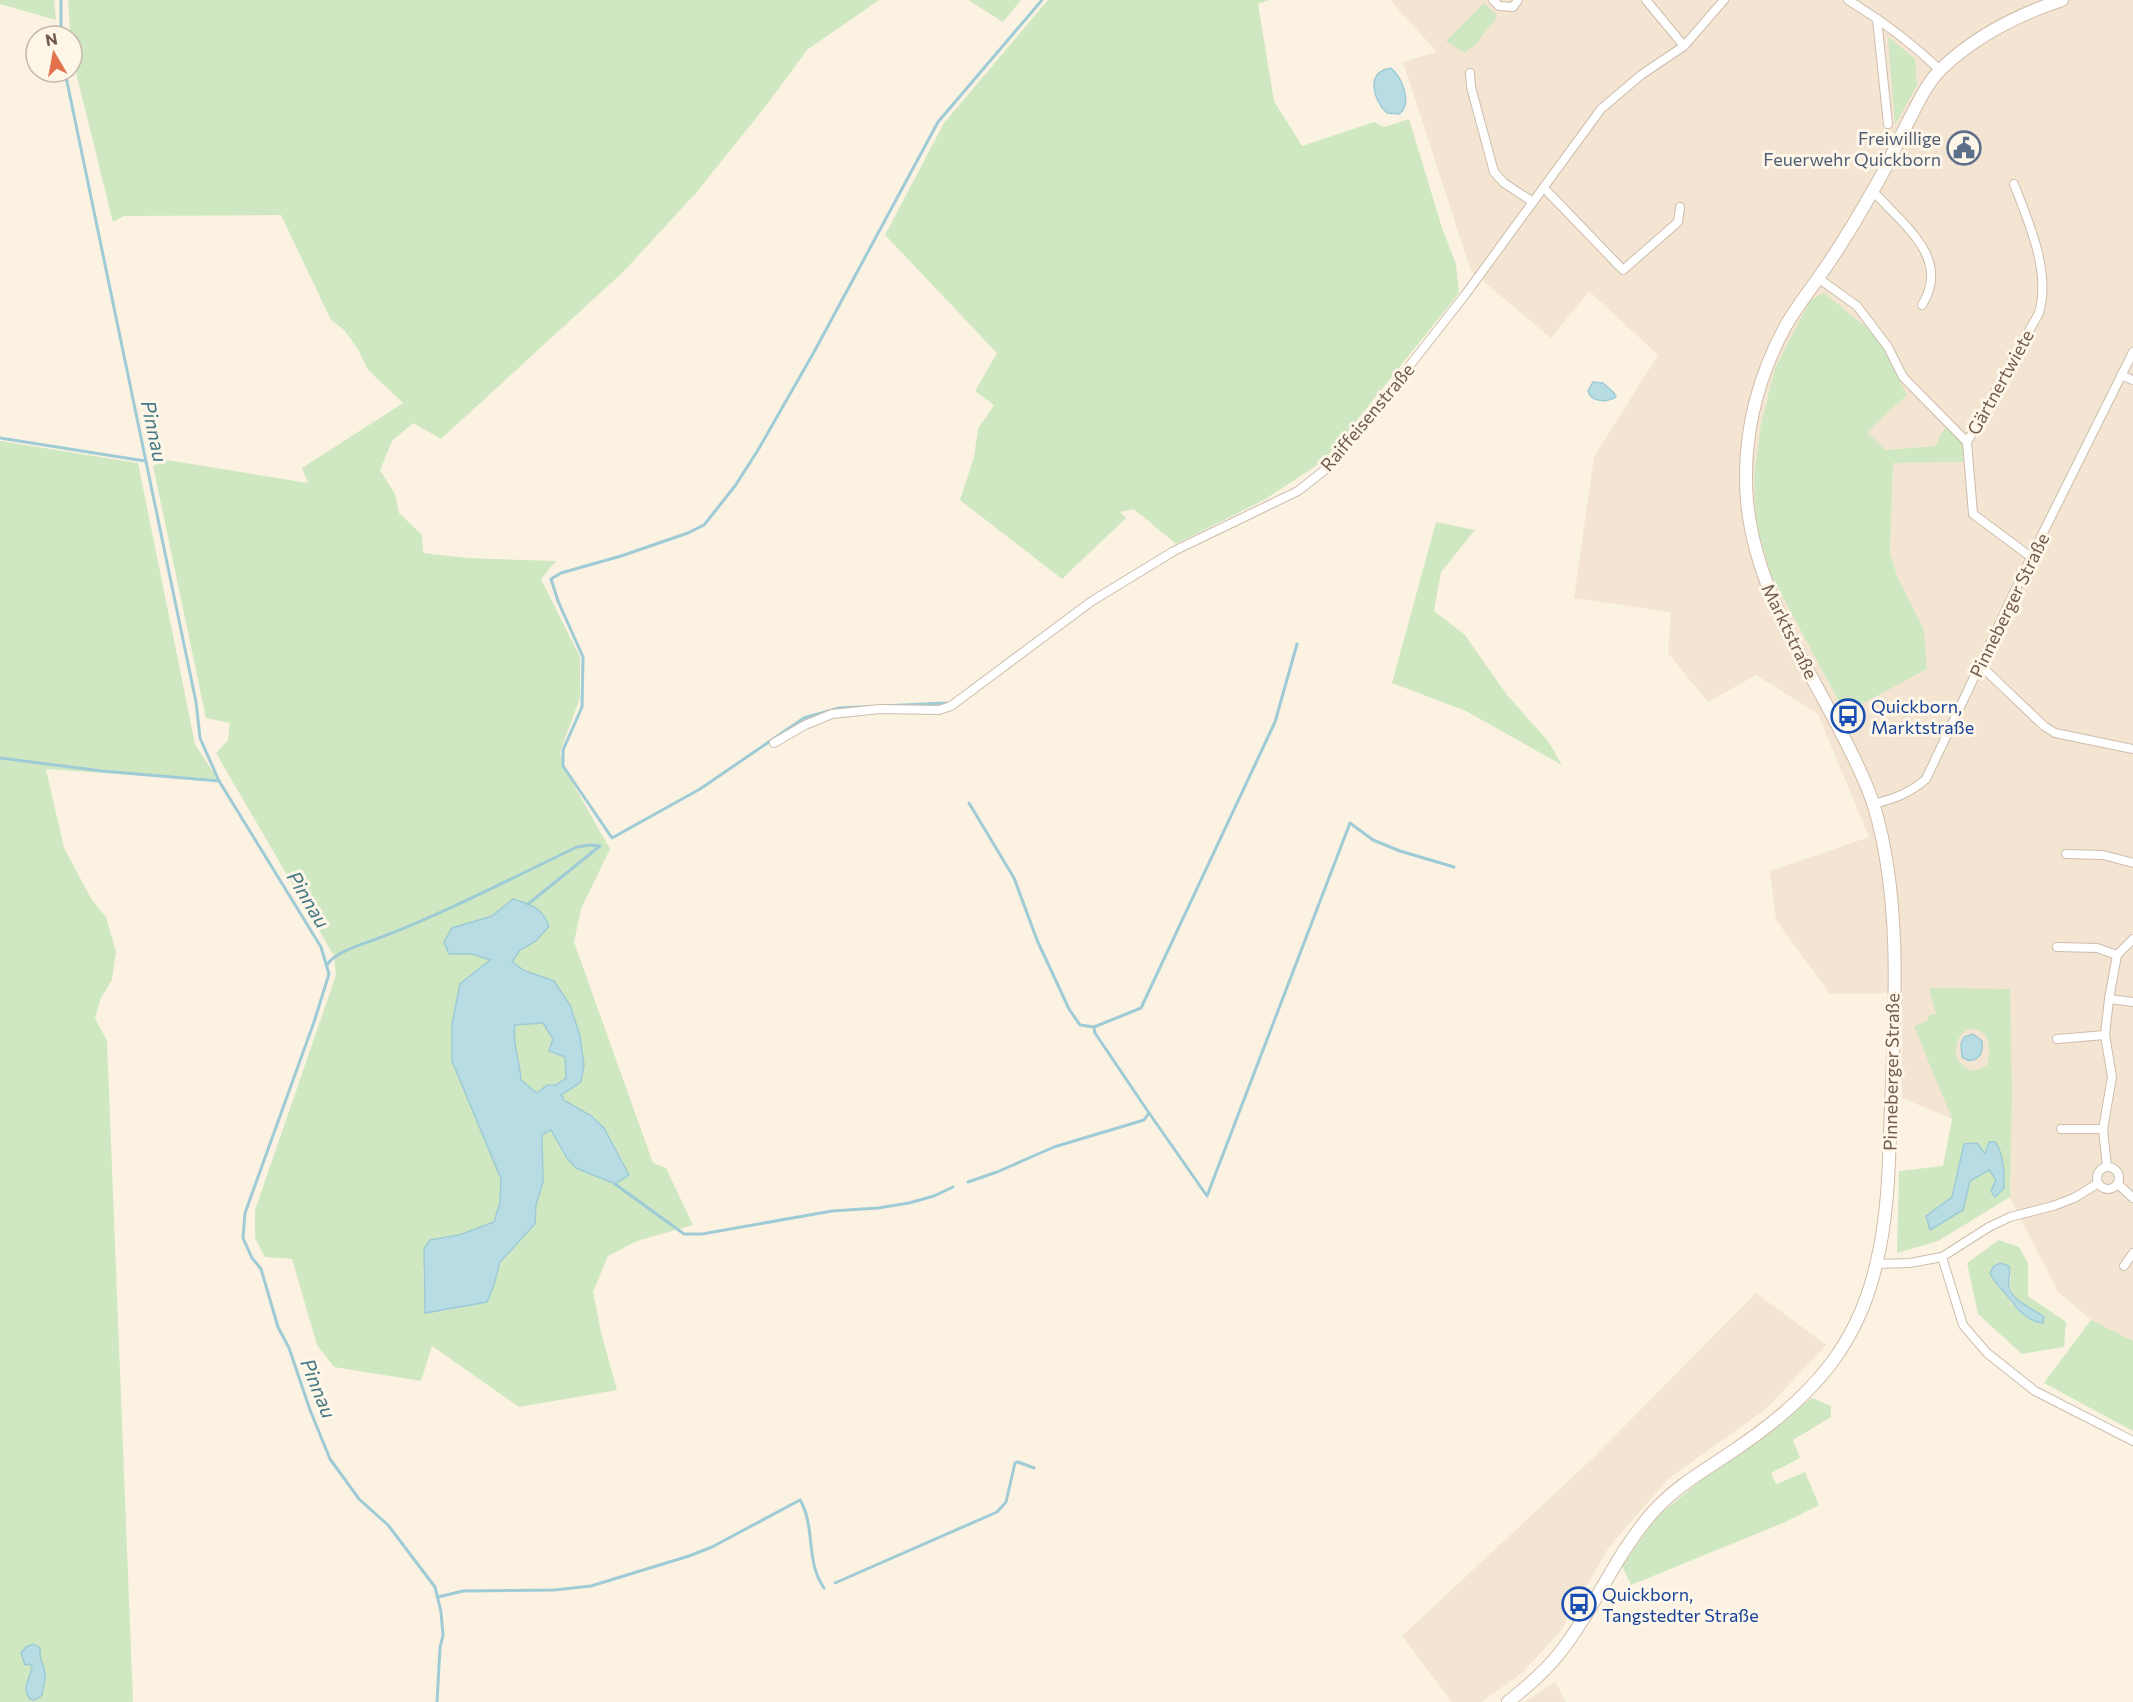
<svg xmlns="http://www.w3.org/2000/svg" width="2133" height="1702" viewBox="0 0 2133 1702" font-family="Commissioner,sans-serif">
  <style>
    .residential { fill: #f3e5d1; fill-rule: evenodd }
    .green { fill: #d0e8c2; fill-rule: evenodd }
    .water { fill: #b8dce4; stroke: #9ecbd5; stroke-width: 1.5; fill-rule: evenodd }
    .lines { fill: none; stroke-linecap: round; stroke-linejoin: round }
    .stream { stroke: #9ecbd5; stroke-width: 3 }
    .minor-casing { stroke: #cebdad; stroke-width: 10 }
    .secondary-casing { stroke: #d1bcaa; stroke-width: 14 }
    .minor { stroke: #fff; stroke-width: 8 }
    .secondary { stroke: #fff; stroke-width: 12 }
    .labels { text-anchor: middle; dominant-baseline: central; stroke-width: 6; stroke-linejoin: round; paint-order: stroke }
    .service-label { font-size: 18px; fill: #4e5e75; stroke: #fef6e8; text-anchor: end }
    .street-label { font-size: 18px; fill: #725a4a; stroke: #fef6e8 }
    .transit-label { font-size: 18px; fill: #164399; stroke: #fef6e8; text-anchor: start }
    .water-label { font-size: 20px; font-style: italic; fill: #447885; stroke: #fef6e8 }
  </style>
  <rect width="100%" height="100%" fill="#fbf2e2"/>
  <g class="residential">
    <path d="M 1390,0 L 2133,0 L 2133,1341 L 2091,1320 L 2058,1292 L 2010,1198 L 2012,1095 L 1952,1119 L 1902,1098 L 1902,990 L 1876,994 L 1830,994 L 1776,920 L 1770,871 L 1869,837 L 1818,714 L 1756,675 L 1708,702 L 1668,653 L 1671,612 L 1574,598 L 1594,457 L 1658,355 L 1589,291 L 1551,338 L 1471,271 L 1403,62 L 1437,52 ZM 1810,302 L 1907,395 L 1867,432 L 1884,450 L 1935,446 L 1946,427 L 1964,462 L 1893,463 L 1890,552 L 1897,576 L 1924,630 L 1845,713 L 1771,575 L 1754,477 L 1761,424 L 1775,368 Z"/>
    <polygon points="1756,1293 1826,1345 1766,1409 1668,1479 1609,1547 1560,1632 1522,1673 1481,1702 1452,1702 1402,1636 1593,1458"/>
    <polygon points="1555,1682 1566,1702 1525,1702"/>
  </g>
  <g class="green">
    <polygon points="0,0 54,0 56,20 0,4"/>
    <path d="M 68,0 L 879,0 L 807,50 L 765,107 L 695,194 L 624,271 L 441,439 L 413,423 L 392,441 L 380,470 L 395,494 L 399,513 L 422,535 L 423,553 L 467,558 L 556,561 L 541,579 L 580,657 L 580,698 L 560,752 L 563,766 L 610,849 L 581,909 L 574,942 L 653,1163 L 666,1168 L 693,1225 L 637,1241 L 608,1256 L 593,1292 L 601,1332 L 617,1390 L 519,1407 L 432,1346 L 421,1381 L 334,1367 L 317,1345 L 292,1259 L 265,1257 L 255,1238 L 255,1210 L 336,975 L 334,956 L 216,753 L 228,740 L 230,723 L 206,718 L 153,466 L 167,460 L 308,483 L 302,468 L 403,403 L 368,370 L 358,349 L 344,330 L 331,320 L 281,215 L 124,216 L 113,222 L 72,57 ZM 513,899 L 536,941 L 520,950 L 512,962 L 525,971 L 554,981 L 581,1082 L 561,1094 C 567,1104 577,1108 587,1114 C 615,1131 614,1154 615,1184 L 599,1177 L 567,1158 L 551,1129 L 542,1135 L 543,1182 L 536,1205 L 535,1224 L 500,1262 L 494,1285 L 487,1302 L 425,1312 L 423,1272 L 430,1240 L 459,1235 L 494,1222 L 500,1202 L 501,1179 L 452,1061 L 490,960 L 472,954 L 449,954 L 452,928 L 492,916 Z"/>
    <polygon points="968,0 1021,0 1003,22"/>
    <polygon points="1048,0 1269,0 1258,4 1274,101 1302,146 1374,122 1384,127 1409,119 1442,228 1456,264 1459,293 1325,460 1264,500 1176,544 1134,509 1120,512 1126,518 1062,579 960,500 974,457 978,429 994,405 975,391 997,353 885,235 944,123"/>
    <polygon points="1484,3 1498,16 1476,44 1464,53 1446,41"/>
    <polygon points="1888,37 1915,59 1917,85 1895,125"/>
    <polygon points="1824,293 1877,336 1907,395 1867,432 1885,450 1935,446 1946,426 1962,444 1964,462 1893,463 1890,552 1897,576 1924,630 1927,669 1845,713 1771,575 1756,524 1754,477 1761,424 1775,368 1810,301"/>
    <polygon points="0,441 138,463 195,744 219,781 46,769 64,848 92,900 106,917 116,952 112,980 101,998 95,1018 107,1041 133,1702 0,1702"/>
    <polygon points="1436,522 1475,530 1441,572 1434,611 1465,635 1507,695 1548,741 1562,765 1466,711 1392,683"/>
    <path d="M 1929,988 L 2010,989 L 2012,1095 L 2010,1197 L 1938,1241 L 1897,1253 L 1899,1171 L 1943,1166 L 1952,1119 L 1914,1026 L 1926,1022 L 1930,1015 L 1936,1014 ZM 1968,1029 C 1990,1028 1992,1048 1987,1065 L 1980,1069 L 1972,1071 C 1968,1069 1962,1066 1960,1063 C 1952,1051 1957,1035 1968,1029 ZM 1964,1144 L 1986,1155 L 2004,1188 L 1994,1197 L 1991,1191 L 1996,1180 L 1989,1169 L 1970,1181 L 1963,1210 L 1926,1216 L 1952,1197 Z"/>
    <path d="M 543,1023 L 565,1057 L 566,1078 L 556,1085 L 547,1085 L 537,1094 L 521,1080 C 520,1061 512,1044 514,1025 Z"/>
    <path d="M 1999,1240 L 2019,1247 L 2028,1263 L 2028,1296 L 2066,1322 L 2064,1347 L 2022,1354 L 1978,1314 L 1967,1263 ZM 2011,1274 C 2007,1296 2019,1301 2036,1311 L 2012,1305 L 2004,1292 L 1996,1284 Z"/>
    <polygon points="2091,1320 2133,1341 2133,1431 2044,1383"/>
    <polygon points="1812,1398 1831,1406 1831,1417 1793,1440 1800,1458 1771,1473 1776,1484 1805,1472 1819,1505 1783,1523 1631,1585 1622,1566 1654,1519 1705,1477"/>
  </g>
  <g class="water">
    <path d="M 1391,68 C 1402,78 1413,103 1399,114 L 1387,113 C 1373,100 1365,72 1391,68 Z"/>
    <path d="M 1593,382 L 1603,383 L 1614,393 L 1616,397 C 1607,403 1591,402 1588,391 Z"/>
    <path d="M 513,899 C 532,905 541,907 549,926 L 536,941 L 520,950 L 512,962 L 525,971 L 554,981 L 570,1005 L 580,1036 L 584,1065 L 581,1082 L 561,1095 L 565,1101 L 590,1115 L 604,1128 L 629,1175 L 615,1184 L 576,1168 L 567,1158 L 551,1130 L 542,1135 L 543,1182 L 536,1205 L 535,1224 L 500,1262 L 494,1285 L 487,1302 L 425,1313 L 424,1249 L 430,1240 L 459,1235 L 494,1222 L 500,1202 L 501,1179 L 452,1061 L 452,1024 L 460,984 L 490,960 L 472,954 L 449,954 L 444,942 L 452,928 L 492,916 ZM 543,1023 L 553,1039 L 549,1051 L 565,1057 L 566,1078 L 556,1085 L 547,1085 L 537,1093 L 521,1080 C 520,1061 512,1044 515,1025 Z"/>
    <path d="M 1973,1034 L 1982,1041 C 1984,1054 1976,1066 1962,1057 L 1961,1044 L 1964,1037 Z"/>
    <path d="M 1989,1142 L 1995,1142 C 2004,1154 2004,1173 2004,1188 L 1995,1197 L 1991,1191 L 1996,1180 L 1989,1170 L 1970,1181 L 1963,1210 L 1930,1230 L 1926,1216 L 1952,1197 L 1964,1144 L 1977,1143 L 1985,1154 Z"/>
    <path d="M 2000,1263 L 2009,1266 C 2011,1273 2008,1278 2009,1285 C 2010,1301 2033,1308 2044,1317 L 2043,1323 C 2025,1321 2015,1306 2005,1293 C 1999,1286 1994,1282 1990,1273 L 1994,1266 Z"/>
    <path d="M 34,1644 L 40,1648 C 39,1662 43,1661 45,1673 C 46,1680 43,1688 42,1695 L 35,1700 L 30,1699 C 21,1686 30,1681 32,1667 L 30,1664 L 25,1665 L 21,1653 L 26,1647 Z"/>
  </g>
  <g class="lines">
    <g class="stream">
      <polyline points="61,0 61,36"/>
      <polyline points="65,72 196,702 200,738 219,781 321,947 329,974 314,1022 245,1213 243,1238 252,1258 261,1269 278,1327 289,1348 310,1410 330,1459 359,1499 388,1525 435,1587 441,1612 443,1635 440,1648 437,1702"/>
      <polyline points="0,438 145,461"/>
      <polyline points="946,703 839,708 804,718 700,789 612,838 563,766 563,750 582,707 583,657 558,601 551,579 561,573 621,556 688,533 704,525 735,486 758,450 814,352 938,122 1042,0"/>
      <polyline points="0,758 102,771 219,781"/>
      <polyline points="969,803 1014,878 1037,940 1069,1009 1080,1025 1094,1027"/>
      <polyline points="528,904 600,846"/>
      <path d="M 327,965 C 334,952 366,943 379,938 C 447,912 512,878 577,847 L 589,845 L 600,846"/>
      <polyline points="1149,1113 1095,1033 1094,1027 1141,1008 1275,722 1297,644"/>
      <polyline points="968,1182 997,1172 1054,1147 1144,1120 1149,1113 1207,1196 1350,823 1373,840 1400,851 1454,867"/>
      <polyline points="615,1184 684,1234 702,1234 832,1211 878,1208 909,1203 934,1196 953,1187"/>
      <polyline points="835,1583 997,1512 1006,1502 1015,1463 1018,1462 1034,1468"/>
      <path d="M 438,1597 L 463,1591 L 554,1590 L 591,1586 L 689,1556 L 712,1547 L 800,1500 C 816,1527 805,1561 824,1588"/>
    </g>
    <defs>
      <g id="minor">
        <polyline points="1493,0 1499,6 1513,7 1518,0"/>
        <polyline points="1646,0 1684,46"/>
        <path d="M 1848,0 C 1881,20 1912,43 1940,70"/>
        <polyline points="1877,19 1888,124"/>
        <polyline points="1470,73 1471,87 1494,172 1504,183 1533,202"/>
        <path d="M 2014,184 C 2029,223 2051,272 2039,313 L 1967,442 L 1973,514 L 2031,557"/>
        <polyline points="1544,188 1623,270 1678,222 1680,207"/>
        <path d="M 1873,191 C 1902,224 1952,258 1922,305"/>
        <polyline points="1818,278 1857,306 1888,347 1903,377 1967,442"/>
        <polyline points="2121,375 2133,380"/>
        <polyline points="1980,665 2044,726 2055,733 2133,749"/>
        <polyline points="774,743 805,725 832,714 880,709 939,710 951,706 1092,601 1174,551 1298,491 1326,469 1346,447 1465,295 1601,109 1641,75 1684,46 1724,0"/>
        <path d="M 1873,804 C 1894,799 1910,793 1926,779 L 2031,557 L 2133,352"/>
        <polyline points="2066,854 2103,855 2133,863"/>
        <polyline points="2057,947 2097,948 2117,955"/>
        <polyline points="2109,999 2133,1002"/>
        <polyline points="2057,1039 2105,1035"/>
        <polyline points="2061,1129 2103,1129"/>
        <circle cx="2108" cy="1178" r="11"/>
        <polyline points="2107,1167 2103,1129 2112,1077 2105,1035 2109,999 2117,955 2133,939"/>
        <polyline points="2118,1184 2133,1198"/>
        <polyline points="1942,1257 1963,1325 1987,1353 2035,1391 2133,1441"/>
        <polyline points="1877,1264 1910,1263 1942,1257 1989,1227 2010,1217 2053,1206 2074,1198 2097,1184"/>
        <polyline points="2124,1266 2133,1253"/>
      </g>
      <path id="secondary" d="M 1508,1702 C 1529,1685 1549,1668 1565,1646 C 1598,1602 1616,1554 1653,1512 C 1675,1487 1705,1470 1733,1451 C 1769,1427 1803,1400 1830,1365 C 1852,1336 1868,1300 1876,1265 C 1889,1214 1889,1158 1891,1105 C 1895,1009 1902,899 1874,806 C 1866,780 1853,756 1841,732 C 1803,659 1755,586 1747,501 C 1742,440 1756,381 1785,327 C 1795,309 1807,294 1819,277 C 1838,250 1856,221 1872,192 C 1886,169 1897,144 1909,120 C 1918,103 1927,83 1941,69 C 1975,36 2017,15 2062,0"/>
    </defs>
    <use href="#minor" class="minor-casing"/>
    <use href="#secondary" class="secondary-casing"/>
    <use href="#minor" class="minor"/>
    <use href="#secondary" class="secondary"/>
  </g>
  <defs>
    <symbol id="civic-ring" viewBox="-11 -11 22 22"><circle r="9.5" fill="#fef6e8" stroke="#5c6f8a" stroke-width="1.5"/><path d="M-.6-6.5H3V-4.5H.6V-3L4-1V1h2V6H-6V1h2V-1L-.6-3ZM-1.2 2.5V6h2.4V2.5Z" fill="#5c6f8a"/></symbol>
    <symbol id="bus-ring" viewBox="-11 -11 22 22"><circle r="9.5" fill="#fef6e8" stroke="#1a4fb4" stroke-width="1.5"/><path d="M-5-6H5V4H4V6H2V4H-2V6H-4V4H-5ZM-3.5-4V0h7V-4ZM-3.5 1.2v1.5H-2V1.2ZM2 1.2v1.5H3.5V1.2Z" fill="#1a4fb4"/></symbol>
  </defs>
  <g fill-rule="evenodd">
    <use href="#civic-ring" x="1945" y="129" width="38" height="38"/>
    <use href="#bus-ring" x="1829" y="697" width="38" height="38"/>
    <use href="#bus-ring" x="1560" y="1585" width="38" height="38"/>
  </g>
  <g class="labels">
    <g class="service-label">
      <text x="1941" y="138">Freiwillige<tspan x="1941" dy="21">Feuerwehr Quickborn</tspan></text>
    </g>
    <g class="street-label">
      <text transform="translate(2000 382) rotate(-61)">Gärtnertwiete</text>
      <text transform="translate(1367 417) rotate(-50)">Raiffeisenstraße</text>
      <text transform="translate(2009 605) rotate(-64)">Pinneberger Straße</text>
      <text transform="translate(1790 631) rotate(64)">Marktstraße</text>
      <text transform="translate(1891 1072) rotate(-89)">Pinneberger Straße</text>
    </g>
    <g class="transit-label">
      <text x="1871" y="706">Quickborn,<tspan x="1871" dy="21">Marktstraße</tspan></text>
      <text x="1602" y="1594">Quickborn,<tspan x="1602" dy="21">Tangstedter Straße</tspan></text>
    </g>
    <g class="water-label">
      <text transform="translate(155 431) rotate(78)">Pinnau</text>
      <text transform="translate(309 899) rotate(59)">Pinnau</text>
      <text transform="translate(319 1388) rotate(68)">Pinnau</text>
    </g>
  </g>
  <g transform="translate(54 54) rotate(350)"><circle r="28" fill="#fef6e8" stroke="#c6b8a9" stroke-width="1.5"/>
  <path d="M0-4.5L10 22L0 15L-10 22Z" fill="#e2724b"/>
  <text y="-9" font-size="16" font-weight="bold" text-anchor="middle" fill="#725a4a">N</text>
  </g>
</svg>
